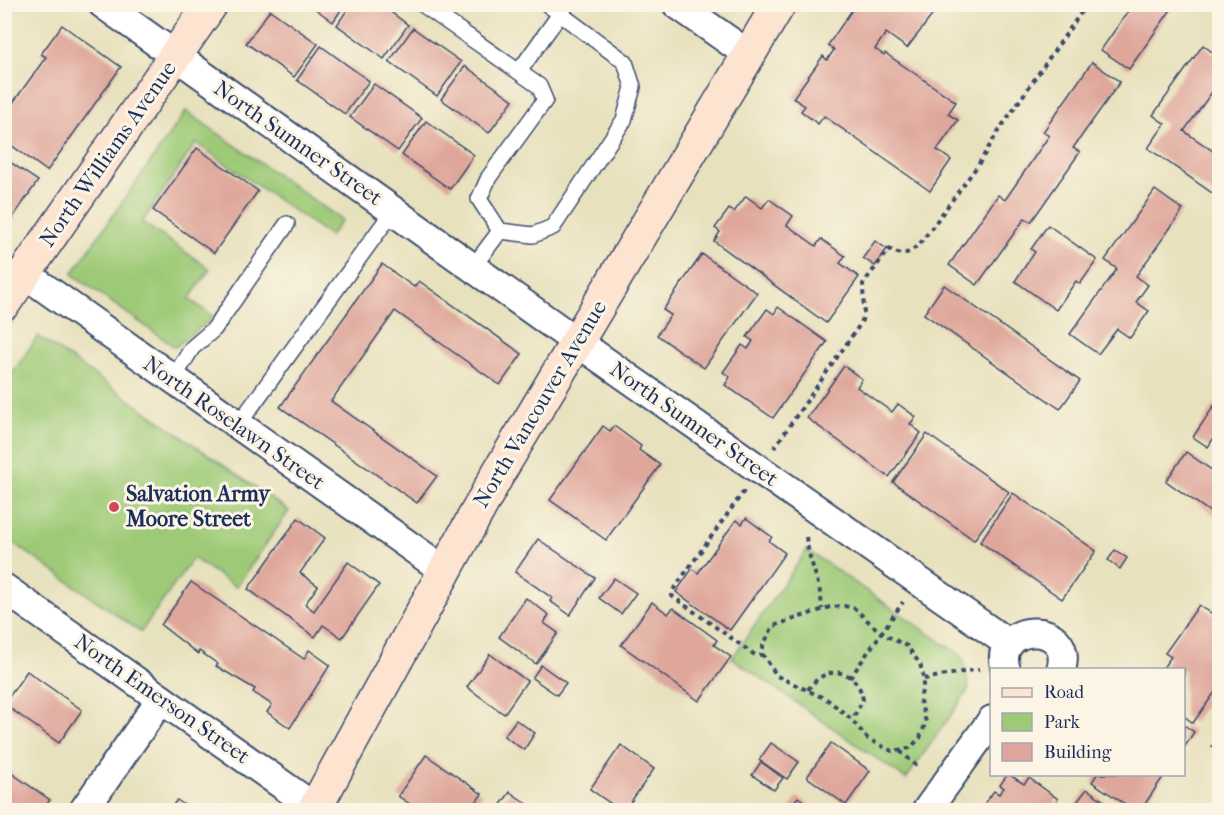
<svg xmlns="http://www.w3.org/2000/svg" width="1224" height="815" viewBox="0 0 1224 815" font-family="'IM FELL French Canon',serif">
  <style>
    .green { fill: #9eca77; stroke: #5c7c6a; stroke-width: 1.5 }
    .building { fill: #dfa79c }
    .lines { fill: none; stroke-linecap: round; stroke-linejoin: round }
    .service-casing { stroke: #3a4a6c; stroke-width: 18 }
    .minor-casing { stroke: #3a4a6c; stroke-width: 32 }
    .secondary-casing { stroke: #3a4a6c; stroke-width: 36 }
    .path { stroke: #3a4a6c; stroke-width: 4; stroke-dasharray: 4.5 4.5; stroke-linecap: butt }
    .service { stroke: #fff; stroke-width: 15 }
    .minor { stroke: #fff; stroke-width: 28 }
    .secondary { stroke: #fde4d1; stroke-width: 33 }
    .poi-dot { fill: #d1495b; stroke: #fcf5e5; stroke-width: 2 }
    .labels { text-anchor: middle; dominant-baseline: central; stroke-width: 6; stroke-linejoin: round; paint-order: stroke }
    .street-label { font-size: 22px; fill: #1b2f5e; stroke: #fcf5e5 }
    .poi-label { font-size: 22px; font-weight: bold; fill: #1b2f5e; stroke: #fcf5e5; text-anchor: start }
  </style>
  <rect width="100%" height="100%" fill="#fcf5e5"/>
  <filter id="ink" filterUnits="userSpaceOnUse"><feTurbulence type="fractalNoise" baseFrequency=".0167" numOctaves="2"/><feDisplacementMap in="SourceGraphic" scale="12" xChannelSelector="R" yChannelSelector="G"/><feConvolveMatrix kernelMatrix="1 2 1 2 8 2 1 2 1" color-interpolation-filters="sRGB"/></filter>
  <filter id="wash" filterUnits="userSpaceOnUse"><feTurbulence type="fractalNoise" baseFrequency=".008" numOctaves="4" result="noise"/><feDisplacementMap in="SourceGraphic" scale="24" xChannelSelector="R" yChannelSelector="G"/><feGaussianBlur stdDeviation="1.35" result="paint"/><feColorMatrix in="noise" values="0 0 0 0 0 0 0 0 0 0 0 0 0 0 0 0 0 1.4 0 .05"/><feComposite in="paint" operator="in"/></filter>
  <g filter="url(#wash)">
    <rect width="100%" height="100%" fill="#e8e1bd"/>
    <g class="green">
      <polygon points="186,111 342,220 330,236 196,143 142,222 210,269 189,299 214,317 175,347 72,274"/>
      <polygon points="38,336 289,511 236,587 193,558 141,632 5,537 5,384"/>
      <polygon points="807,550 963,657 969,689 906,779 732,658"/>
    </g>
    <g id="blocks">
      <g class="building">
        <polygon points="309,4 345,4 333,22"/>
        <polygon points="351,4 380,4 408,25 384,59 337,25"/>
        <polygon points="856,4 941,4 907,48 886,33 875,49 884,55 885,53 956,102 948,114 958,120 937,150 951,160 930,191 824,116 818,124 801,111 805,106 793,98 823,56 827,60 834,50 828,45"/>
        <polygon points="1133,4 1175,4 1129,69 1101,50"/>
        <polygon points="270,10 318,44 294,77 246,43"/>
        <polygon points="62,25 121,67 47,171 4,140 4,115 46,57 41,54"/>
        <polygon points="413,28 461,62 437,96 389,62"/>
        <polygon points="1203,45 1220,58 1220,81 1184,131 1220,156 1218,197 1148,148 1165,124 1153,115"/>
        <polygon points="321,46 369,81 345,114 297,80"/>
        <polygon points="1092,62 1120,82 1073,148 1080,152 1031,222 1025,218 977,285 949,265 998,195 1005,200 1049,136 1043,132"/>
        <polygon points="465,66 513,100 489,133 441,99"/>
        <polygon points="374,84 422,118 398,151 350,117"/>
        <polygon points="426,121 474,155 450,189 402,155"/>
        <polygon points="197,148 258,191 214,253 153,210"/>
        <polygon points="4,158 38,181 11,220 4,216"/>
        <polygon points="1155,190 1183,210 1136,276 1148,285 1136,302 1149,311 1130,338 1117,329 1098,354 1070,334 1117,269 1105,260"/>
        <polygon points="746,196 762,208 769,199 793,216 787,225 816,246 821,239 845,256 840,263 859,277 826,323 714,241 720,232 715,228 729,209 734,212"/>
        <polygon points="1048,225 1097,260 1080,284 1076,281 1056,310 1015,281 1035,252 1031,249"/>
        <polygon points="875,241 887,249 875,266 863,258"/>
        <polygon points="702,254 757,293 704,368 657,335 671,315 663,310"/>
        <polygon points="382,264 414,287 419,281 522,354 500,385 395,311 331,401 437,476 417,503 280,407"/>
        <polygon points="944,285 1080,381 1060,409 924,314"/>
        <polygon points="778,307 827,342 773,418 725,385 730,377 723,372 742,345 748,349 753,341 747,337 767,309 774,314"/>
        <polygon points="844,366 862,379 857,387 892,412 898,404 916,417 910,424 921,433 889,477 807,418"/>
        <polygon points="1220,397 1220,439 1215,436 1208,447 1193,437"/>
        <polygon points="603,426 610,431 614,426 641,446 639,450 660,465 606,540 550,500"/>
        <polygon points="927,434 1009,492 974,540 893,482"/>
        <polygon points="1186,452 1220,476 1220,519 1166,481"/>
        <polygon points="1013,493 1096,551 1062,599 980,542"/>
        <polygon points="298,518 325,538 300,573 318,586 305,604 314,611 348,562 379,585 342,638 323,625 315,637 248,589"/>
        <polygon points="746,518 772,537 769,541 785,553 730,630 676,592 692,569 698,573 736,520 742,524"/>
        <polygon points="538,539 595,578 570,615 550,601 552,598 515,572"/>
        <polygon points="1115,550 1127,558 1120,569 1108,560"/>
        <polygon points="614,578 636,593 621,614 599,598"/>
        <polygon points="191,582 304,659 309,650 330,665 290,728 267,712 272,705 253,692 255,689 216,666 218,664 199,651 198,654 161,625"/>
        <polygon points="526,598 549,615 544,623 558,633 536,664 499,637"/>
        <polygon points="652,602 668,614 673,608 717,640 714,645 731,657 699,701 621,645"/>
        <polygon points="1199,605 1220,619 1220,685 1193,723 1184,716 1184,669 1162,669 1171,657 1165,653"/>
        <polygon points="490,654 527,681 504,714 467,687"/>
        <polygon points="541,665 566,683 557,695 532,678"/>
        <polygon points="27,671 82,710 59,743 4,704"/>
        <polygon points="516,720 535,733 524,750 504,736"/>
        <polygon points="1184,725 1194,732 1184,748"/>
        <polygon points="1220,736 1220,751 1212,746"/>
        <polygon points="771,743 799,762 787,779 759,760"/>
        <polygon points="831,743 870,771 846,805 807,777"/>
        <polygon points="621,745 654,769 625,810 620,810 590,789"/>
        <polygon points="426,755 482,794 470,810 419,810 398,796"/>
        <polygon points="761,762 783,778 774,790 752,775"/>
        <polygon points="4,768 50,800 42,810 4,810"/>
        <polygon points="1008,774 1024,784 1029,778 1058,799 1049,810 989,810 983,806 994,791 999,794 1004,788 1000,785"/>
        <polygon points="1097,774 1165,774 1141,810 1134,810 1092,782"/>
        <polygon points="1087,789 1116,810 1071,810"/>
        <polygon points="510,792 536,810 497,810"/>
        <polygon points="798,797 816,810 788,810"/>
        <polygon points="177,800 192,810 169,810"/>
      </g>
    </g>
  </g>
  <g filter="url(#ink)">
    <use href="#blocks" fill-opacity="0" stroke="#3a4a6c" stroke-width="1.5"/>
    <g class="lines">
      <defs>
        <g id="service">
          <polyline points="422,4 539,86 545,100 489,177 479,199 500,231 533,235 553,227 624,120 633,87 625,62 547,4"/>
          <polyline points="4,7 6,4"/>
          <polyline points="520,70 567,4"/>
          <polyline points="473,267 500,231"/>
          <polyline points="173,379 192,348 214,329 287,224"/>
          <polyline points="238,425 393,211"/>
        </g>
        <g id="minor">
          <polyline points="103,4 577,342 1009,644"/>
          <polyline points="677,4 749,55"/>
          <polyline points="25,274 445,571"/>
          <polyline points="4,588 318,810"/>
          <path d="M 1006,670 C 990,622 1076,618 1061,670"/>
          <polyline points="84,810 161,699"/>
          <polyline points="927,810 992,720"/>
        </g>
        <g id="secondary">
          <polyline points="4,303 211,4"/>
          <polyline points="314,810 499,472 779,4"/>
        </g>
      </defs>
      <use href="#service" class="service-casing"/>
      <use href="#minor" class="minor-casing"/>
      <use href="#secondary" class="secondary-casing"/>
      <g class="path">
        <path d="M 774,448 L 861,323 L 864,314 L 863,284 L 889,249 C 903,258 911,253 922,241 L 978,165 L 999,130 L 1087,4"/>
        <polyline points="744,491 673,590 672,596 755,655 763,655"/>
        <path d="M 806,537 C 809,563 821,582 822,609"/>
        <polygon points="844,606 854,608 881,633 907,646 920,664 924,679 920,701 926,722 920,738 910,748 892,751 868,739 850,718 828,700 777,676 763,655 763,646 773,626 830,607"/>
        <polyline points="850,678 903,602"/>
        <polyline points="924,679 979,669"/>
        <path d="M 808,690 C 825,663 858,668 863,700 L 852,720"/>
        <polyline points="900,751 920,769"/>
      </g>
      <use href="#service" class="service"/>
      <use href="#minor" class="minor"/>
      <use href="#secondary" class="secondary"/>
    </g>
  </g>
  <circle class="poi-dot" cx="114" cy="507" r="6"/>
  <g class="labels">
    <g class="street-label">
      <text transform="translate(298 143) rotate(35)">North Sumner Street</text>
      <text transform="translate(108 154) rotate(-55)">North Williams Avenue</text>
      <text transform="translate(540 404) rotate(-59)">North Vancouver Avenue</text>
      <text transform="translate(234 423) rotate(35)">North Roselawn Street</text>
      <text transform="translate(694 424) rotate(35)">North Sumner Street</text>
      <text transform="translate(162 699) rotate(35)">North Emerson Street</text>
    </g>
    <g class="poi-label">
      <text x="126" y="494">Salvation Army<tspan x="126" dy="25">Moore Street</tspan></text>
    </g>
  </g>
  <rect width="1224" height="815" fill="none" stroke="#fcf5e5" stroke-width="24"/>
  <rect x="990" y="668" width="195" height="108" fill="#fcf5e5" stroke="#a2a6af" stroke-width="1.5"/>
  <rect x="1002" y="688" width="30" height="9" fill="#fde4d1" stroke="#a2a6af" stroke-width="1.5"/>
  <text x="1044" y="698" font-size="18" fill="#1b2f5e">Road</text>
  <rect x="1002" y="713" width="30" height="18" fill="#9eca77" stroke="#a2a6af" stroke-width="1.5"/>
  <text x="1044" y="728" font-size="18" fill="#1b2f5e">Park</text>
  <rect x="1002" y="743" width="30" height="18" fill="#dfa79c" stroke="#a2a6af" stroke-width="1.5"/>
  <text x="1044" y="758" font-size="18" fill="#1b2f5e">Building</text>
</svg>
